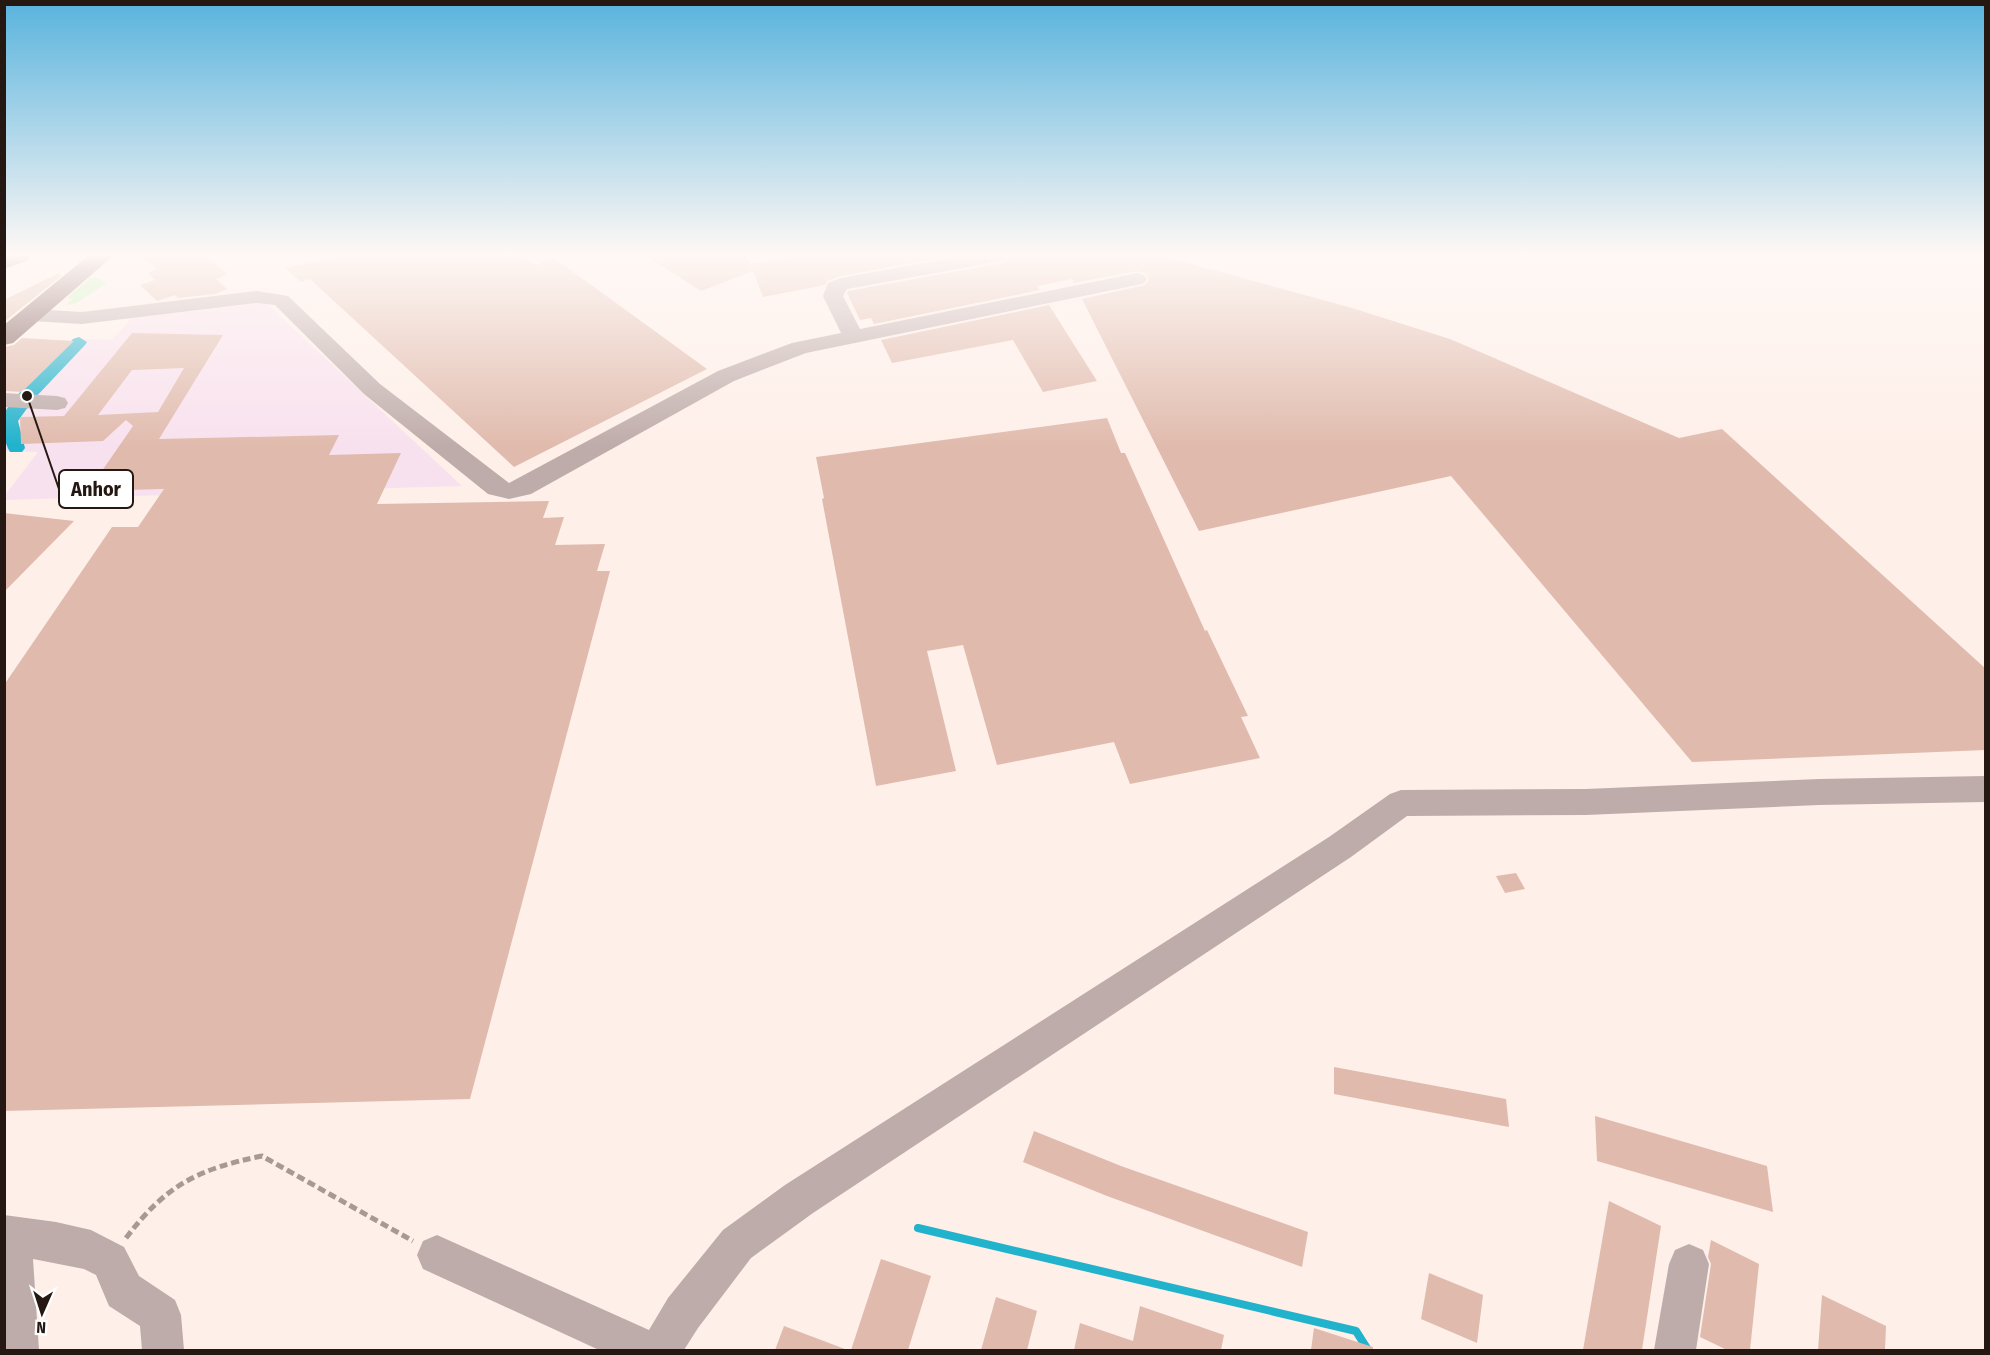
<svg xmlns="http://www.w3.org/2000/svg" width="1990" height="1355" viewBox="0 0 1990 1355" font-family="'Fira Sans Condensed',sans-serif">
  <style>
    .commercial { fill: #f8e1ee }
    .green { fill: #b7f5b0 }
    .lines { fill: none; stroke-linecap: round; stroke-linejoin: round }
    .stream { stroke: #21b2cc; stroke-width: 8 }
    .canal { fill: #21b2cc; fill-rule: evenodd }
    .building { fill: #e0bbad; fill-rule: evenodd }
    .path { stroke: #a79993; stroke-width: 5; stroke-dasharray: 8 4; stroke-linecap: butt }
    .minor { fill: #beacaa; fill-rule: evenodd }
    .highway { fill: #7f5c59; fill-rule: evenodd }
    .leader { fill: none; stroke: #251812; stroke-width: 2 }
    .callout-dot { fill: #251812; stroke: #fff; stroke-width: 2 }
    .callout { fill: #fff; stroke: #251812; stroke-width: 2 }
    .callout-label { font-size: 20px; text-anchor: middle; font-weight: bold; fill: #251812 }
  </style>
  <rect width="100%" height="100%" fill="#feefe9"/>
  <polygon class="commercial" points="266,303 462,486 5,500 5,495 38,452 5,451 4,418 76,339 112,340 132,318"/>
  <polygon class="green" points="90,278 99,278 107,283 76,303 66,305 73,299 67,298"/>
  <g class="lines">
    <polyline class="stream" points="918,1228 1356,1331 1368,1350"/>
    <path class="canal" d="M 79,337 L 87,342 L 85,345 L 33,400 L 18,421 L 25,448 L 22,452 L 10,452 C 4,443 2,426 4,415 C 9,399 59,353 73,339 Z"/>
  </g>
  <g class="building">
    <polygon points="142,256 206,256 228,274 216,279 227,289 215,294 178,298 175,295 157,301 140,285 155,280 148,273 157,269"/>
    <polygon points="343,256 524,256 536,265 554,258 707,369 514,467 310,279 301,282 285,268"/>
    <polygon points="646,256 746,256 753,270 751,264 795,256 949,256 841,276 827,281 825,285 763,297 753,271 701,291"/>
    <polygon points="1008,256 1162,256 1352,308 1450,339 1679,438 1722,429 1986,669 1986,750 1692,762 1451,476 1199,531 1082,299 1145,285 1149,279 1145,273 1137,271 1074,283 1072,279 1037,286 1040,290 874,324 871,318 860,320 847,293 848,291 997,264 1005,261"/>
    <polygon points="59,273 61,276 4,322 4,300"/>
    <polygon points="1049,305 1097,381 1043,392 1013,340 892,363 881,340"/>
    <path d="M 132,333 L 223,335 L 159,439 L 339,435 L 329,455 L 401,453 L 377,504 L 549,501 L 543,518 L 564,517 L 555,545 L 605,544 L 597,571 L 610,571 L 470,1099 L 4,1111 L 4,685 L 112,527 L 138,527 L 164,489 L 88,491 L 133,426 L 126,420 L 103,441 L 21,444 L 20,417 L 64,416 ZM 184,368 L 158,412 L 98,415 L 132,370 Z"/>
    <polygon points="22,338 74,341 22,392 4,391 4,347 14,345"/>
    <polygon points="1107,418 1121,453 1125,453 1205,631 1207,630 1248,716 1241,717 1260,758 1130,784 1114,742 997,765 963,645 927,651 956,771 876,786 822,499 824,498 816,457"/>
    <polygon points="4,513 74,521 4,592"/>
    <polygon points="1516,873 1525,889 1505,893 1496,876"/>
    <polygon points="1334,1067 1506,1099 1509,1127 1334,1094"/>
    <polygon points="1595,1116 1767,1166 1773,1212 1597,1161"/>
    <polygon points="1034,1131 1121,1166 1308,1232 1302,1267 1107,1196 1023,1162"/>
    <polygon points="1609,1201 1661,1226 1642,1350 1583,1350"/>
    <polygon points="1711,1240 1759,1264 1750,1350 1727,1350 1700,1337 1711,1264 1708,1257"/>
    <polygon points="881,1259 931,1276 908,1350 851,1350"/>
    <polygon points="1429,1273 1483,1295 1477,1343 1421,1319"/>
    <polygon points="1822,1295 1886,1326 1885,1350 1818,1350"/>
    <polygon points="996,1297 1037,1311 1027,1350 981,1350"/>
    <polygon points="1140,1306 1224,1335 1221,1350 1074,1350 1080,1323 1133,1341"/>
    <polygon points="784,1326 845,1349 845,1350 775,1350"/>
    <polygon points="1314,1328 1373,1347 1373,1350 1311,1350"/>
  </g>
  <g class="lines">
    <path class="path" d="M 126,1238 C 166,1185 198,1169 262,1156 L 413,1241"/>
    <g class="minor">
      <polygon points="962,256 1006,256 1003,260 996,262 847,289 843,296 860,329 1137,273 1144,275 1147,279 1144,283 1137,285 806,353 734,381 531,494 509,499 488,494 364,394 275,305 257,303 82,324 31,321 24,319 21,315 24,311 31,309 82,312 257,291 288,296 380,384 509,483 718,371 792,343 841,333 823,296 828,283 841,278"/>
      <polygon points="4,393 57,396 65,398 68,403 65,408 57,410 4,407"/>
      <polygon points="1986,776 1986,802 1819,805 1586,815 1407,816 1351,857 813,1213 751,1258 698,1328 684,1350 599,1350 423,1269 417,1255 423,1241 437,1235 649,1330 668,1298 723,1230 785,1185 1329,837 1390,794 1401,790 1586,789 1819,779"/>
      <polygon points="4,1215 56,1222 91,1230 124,1247 139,1276 175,1300 181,1315 184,1350 142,1350 140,1326 109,1306 96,1275 84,1269 33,1259 39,1350 4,1350"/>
      <polygon points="1689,1244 1703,1250 1709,1264 1696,1350 1654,1350 1669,1264 1675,1250"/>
    </g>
    <g class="highway">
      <polygon points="4,256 30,256 27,261 4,269"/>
      <polygon points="88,256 113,256 13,343 4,345 4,325"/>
    </g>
  </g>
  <linearGradient id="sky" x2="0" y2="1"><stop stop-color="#58b3dd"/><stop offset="0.57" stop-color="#fff8f5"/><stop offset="1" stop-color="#fff8f5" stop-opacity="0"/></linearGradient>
  <rect width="1990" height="446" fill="url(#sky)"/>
  <path class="leader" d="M27 396L59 489"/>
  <circle class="callout-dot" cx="27" cy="396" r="6"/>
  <rect class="callout" x="59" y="470" width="74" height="38" rx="6"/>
  <g class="callout-label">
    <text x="96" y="496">Anhor</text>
  </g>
  <rect width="1990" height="1355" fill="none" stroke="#251812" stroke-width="12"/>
  <g transform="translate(42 1313) rotate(183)" stroke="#ffffff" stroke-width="4.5" paint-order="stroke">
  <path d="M0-4.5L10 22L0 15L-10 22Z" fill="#251812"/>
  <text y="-9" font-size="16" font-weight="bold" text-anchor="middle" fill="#251812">N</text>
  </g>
</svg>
